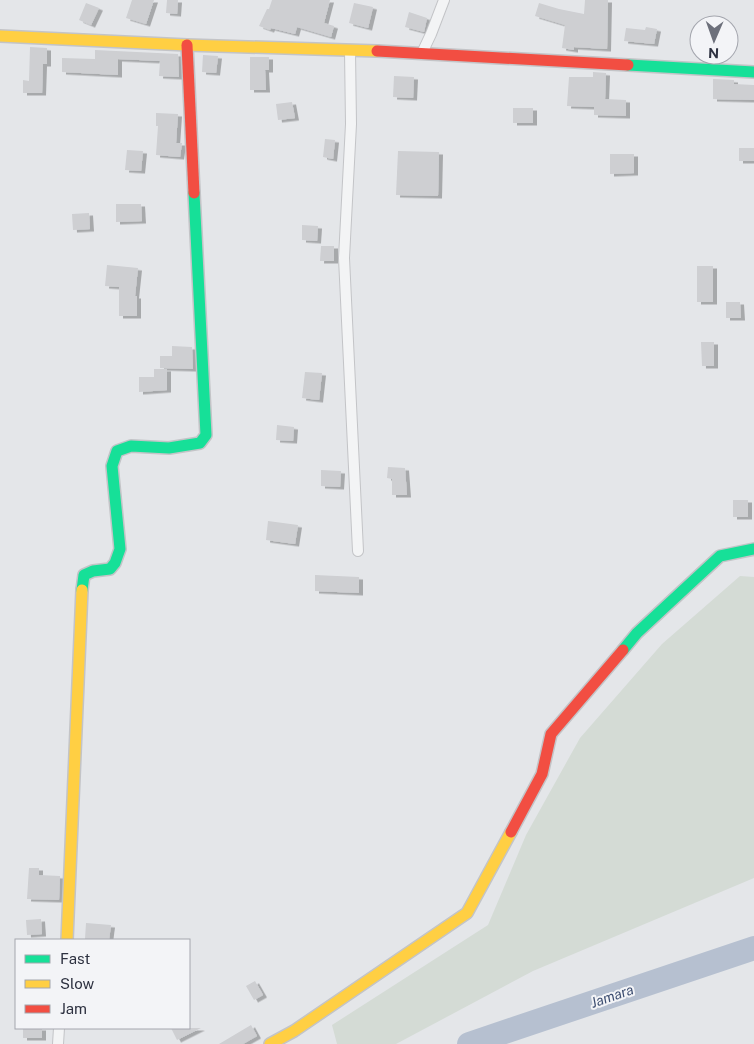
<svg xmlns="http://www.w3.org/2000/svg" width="754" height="1044" viewBox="0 0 754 1044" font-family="'Public Sans',sans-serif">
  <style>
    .green { fill: #d4dbd5 }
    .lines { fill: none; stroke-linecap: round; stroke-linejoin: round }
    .river { stroke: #b6c0d0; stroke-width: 24 }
    .building { fill: #cecfd2; filter: url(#shadow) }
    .street-casing { stroke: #c3c4c7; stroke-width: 12 }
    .fast-casing { stroke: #c3c4c7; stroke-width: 14 }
    .slow-casing { stroke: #c3c4c7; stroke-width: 14 }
    .jam-casing { stroke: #c3c4c7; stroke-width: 14 }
    .street { stroke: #f3f4f5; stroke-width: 10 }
    .fast { stroke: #16e098; stroke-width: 11 }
    .slow { stroke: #ffcf43; stroke-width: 11 }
    .jam { stroke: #f24e42; stroke-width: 11 }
    .labels { text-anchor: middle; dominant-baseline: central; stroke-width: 4; stroke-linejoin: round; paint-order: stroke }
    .water-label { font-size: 14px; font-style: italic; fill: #3b4c6f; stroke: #f3f4f7 }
  </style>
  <defs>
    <filter id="shadow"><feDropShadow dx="4" dy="2.5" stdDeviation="0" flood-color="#0004"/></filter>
  </defs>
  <rect width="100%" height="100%" fill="#e4e6e9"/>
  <polygon class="green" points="740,576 754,577 754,878 533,971 396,1044 337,1044 332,1025 488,925 526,835 580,738 662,644"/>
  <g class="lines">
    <polyline class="river" points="469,1044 754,948"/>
  </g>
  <g class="building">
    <polygon points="132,0 154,0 146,24 126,18"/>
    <polygon points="167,0 178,0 177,14 166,13"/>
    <polygon points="272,0 330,0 324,23 334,26 331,37 297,27 295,34 271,28 270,30 259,26 267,9 269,9"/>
    <polygon points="585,0 608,0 607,49 574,47 574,50 562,48 565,25 535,16 539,3 559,9 584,14"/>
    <polygon points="86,3 99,8 91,25 79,20"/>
    <polygon points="354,3 373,7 368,28 349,23"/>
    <polygon points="409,12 427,18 424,32 405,27"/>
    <polygon points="646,27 657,29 654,44 624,41 626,28 645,30"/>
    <polygon points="30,47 47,48 47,64 43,64 42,93 23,93 23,80 29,81"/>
    <polygon points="95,50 178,54 179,77 159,76 160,61 118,59 118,75 62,72 62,58 95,59"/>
    <polygon points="203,55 218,56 216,73 202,72"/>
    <polygon points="250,57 269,57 269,70 265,70 266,90 250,90"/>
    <polygon points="593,72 606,73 605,99 626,100 626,116 594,115 594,107 567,106 569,77 593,77"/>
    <polygon points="394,76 414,77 413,98 393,97"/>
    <polygon points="713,79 734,80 734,84 754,85 754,100 713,99"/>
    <polygon points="292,102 295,118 278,120 276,104"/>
    <rect x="513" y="108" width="20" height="15"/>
    <polygon points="156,113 178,114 176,143 182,143 180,157 156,155 158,126 156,126"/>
    <polygon points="325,139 335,140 333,159 323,157"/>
    <rect x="739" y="148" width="15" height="13"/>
    <polygon points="127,150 143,151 141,171 125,170"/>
    <polygon points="398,151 439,152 438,196 396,195"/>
    <polygon points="610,154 634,154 634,173 610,174"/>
    <polygon points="116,204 141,204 142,221 116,222"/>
    <polygon points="89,213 90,229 73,230 72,214"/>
    <polygon points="302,225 318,226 317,241 302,240"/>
    <polygon points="321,246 334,246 334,261 320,261"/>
    <polygon points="107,265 138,268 135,296 137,296 137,316 119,316 119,287 105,286"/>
    <rect x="697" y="266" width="16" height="36"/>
    <polygon points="726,302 740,302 741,318 726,318"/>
    <polygon points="701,342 714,342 714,366 702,366"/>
    <polygon points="172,346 192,347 193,369 160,368 160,356 172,356"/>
    <polygon points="154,369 167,369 167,390 139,392 139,377 154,377"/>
    <polygon points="305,372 322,373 319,400 302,398"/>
    <polygon points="277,425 294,427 293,441 276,440"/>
    <polygon points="388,467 405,468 407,495 392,495 392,479 387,478"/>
    <polygon points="321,470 341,471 340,487 321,486"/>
    <rect x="733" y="500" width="15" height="17"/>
    <polygon points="268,521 298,525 295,544 266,540"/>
    <polygon points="315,575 359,577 359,593 315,591"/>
    <polygon points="29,868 39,868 39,875 60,876 59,900 27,899"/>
    <polygon points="41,919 42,934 27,935 26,920"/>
    <polygon points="86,923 111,925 109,940 85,939"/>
    <polygon points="255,981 263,995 254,1000 246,986"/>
    <polygon points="251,1025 257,1036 243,1044 219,1044"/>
    <rect x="23" y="1028" width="19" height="10"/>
    <polygon points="171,1028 201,1028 177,1040"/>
  </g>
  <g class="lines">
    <defs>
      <g id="street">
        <polyline points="350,51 351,124 344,258 358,551"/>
        <polyline points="422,53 431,34 444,0"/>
        <polyline points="58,1044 59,1028"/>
      </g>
      <g id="fast">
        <polyline points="628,65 754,72"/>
        <polyline points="82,590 84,575 93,571 110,569 115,563 120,549 112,466 117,451 131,446 169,448 200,443 206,435 194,193"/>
        <polyline points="623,650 637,633 720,556 754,549"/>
      </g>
      <g id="slow">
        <polyline points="0,36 187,45 377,51"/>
        <polyline points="67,940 82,590"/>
        <polyline points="270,1044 294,1031 467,913 511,832"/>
      </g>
      <g id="jam">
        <polyline points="187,45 194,193"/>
        <polyline points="377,51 628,65"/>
        <polyline points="511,832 542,774 551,734 623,650"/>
      </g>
    </defs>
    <use href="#street" class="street-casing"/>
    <use href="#fast" class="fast-casing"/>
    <use href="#slow" class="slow-casing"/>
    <use href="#jam" class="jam-casing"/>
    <use href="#street" class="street"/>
    <use href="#fast" class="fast"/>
    <use href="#slow" class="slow"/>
    <use href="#jam" class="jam"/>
  </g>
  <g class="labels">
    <g class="water-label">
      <text transform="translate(612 996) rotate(-19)">Jamara</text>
    </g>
  </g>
  <rect x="15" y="939" width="175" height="90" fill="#f3f4f7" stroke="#a4a6ae"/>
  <rect x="25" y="955" width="25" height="8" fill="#16e098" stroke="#a4a6ae"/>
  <text x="60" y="964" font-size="15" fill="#2d3140">Fast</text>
  <rect x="25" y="980" width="25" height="8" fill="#ffcf43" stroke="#a4a6ae"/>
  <text x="60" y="989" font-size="15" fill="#2d3140">Slow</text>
  <rect x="25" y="1005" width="25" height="8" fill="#f24e42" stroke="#a4a6ae"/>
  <text x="60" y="1014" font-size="15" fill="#2d3140">Jam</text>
  <g transform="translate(714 40) rotate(182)"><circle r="24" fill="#f3f4f7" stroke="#a4a6ae"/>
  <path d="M0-4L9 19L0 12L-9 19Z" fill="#6d707b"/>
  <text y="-8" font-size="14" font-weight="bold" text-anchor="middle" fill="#2d3140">N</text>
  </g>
</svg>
